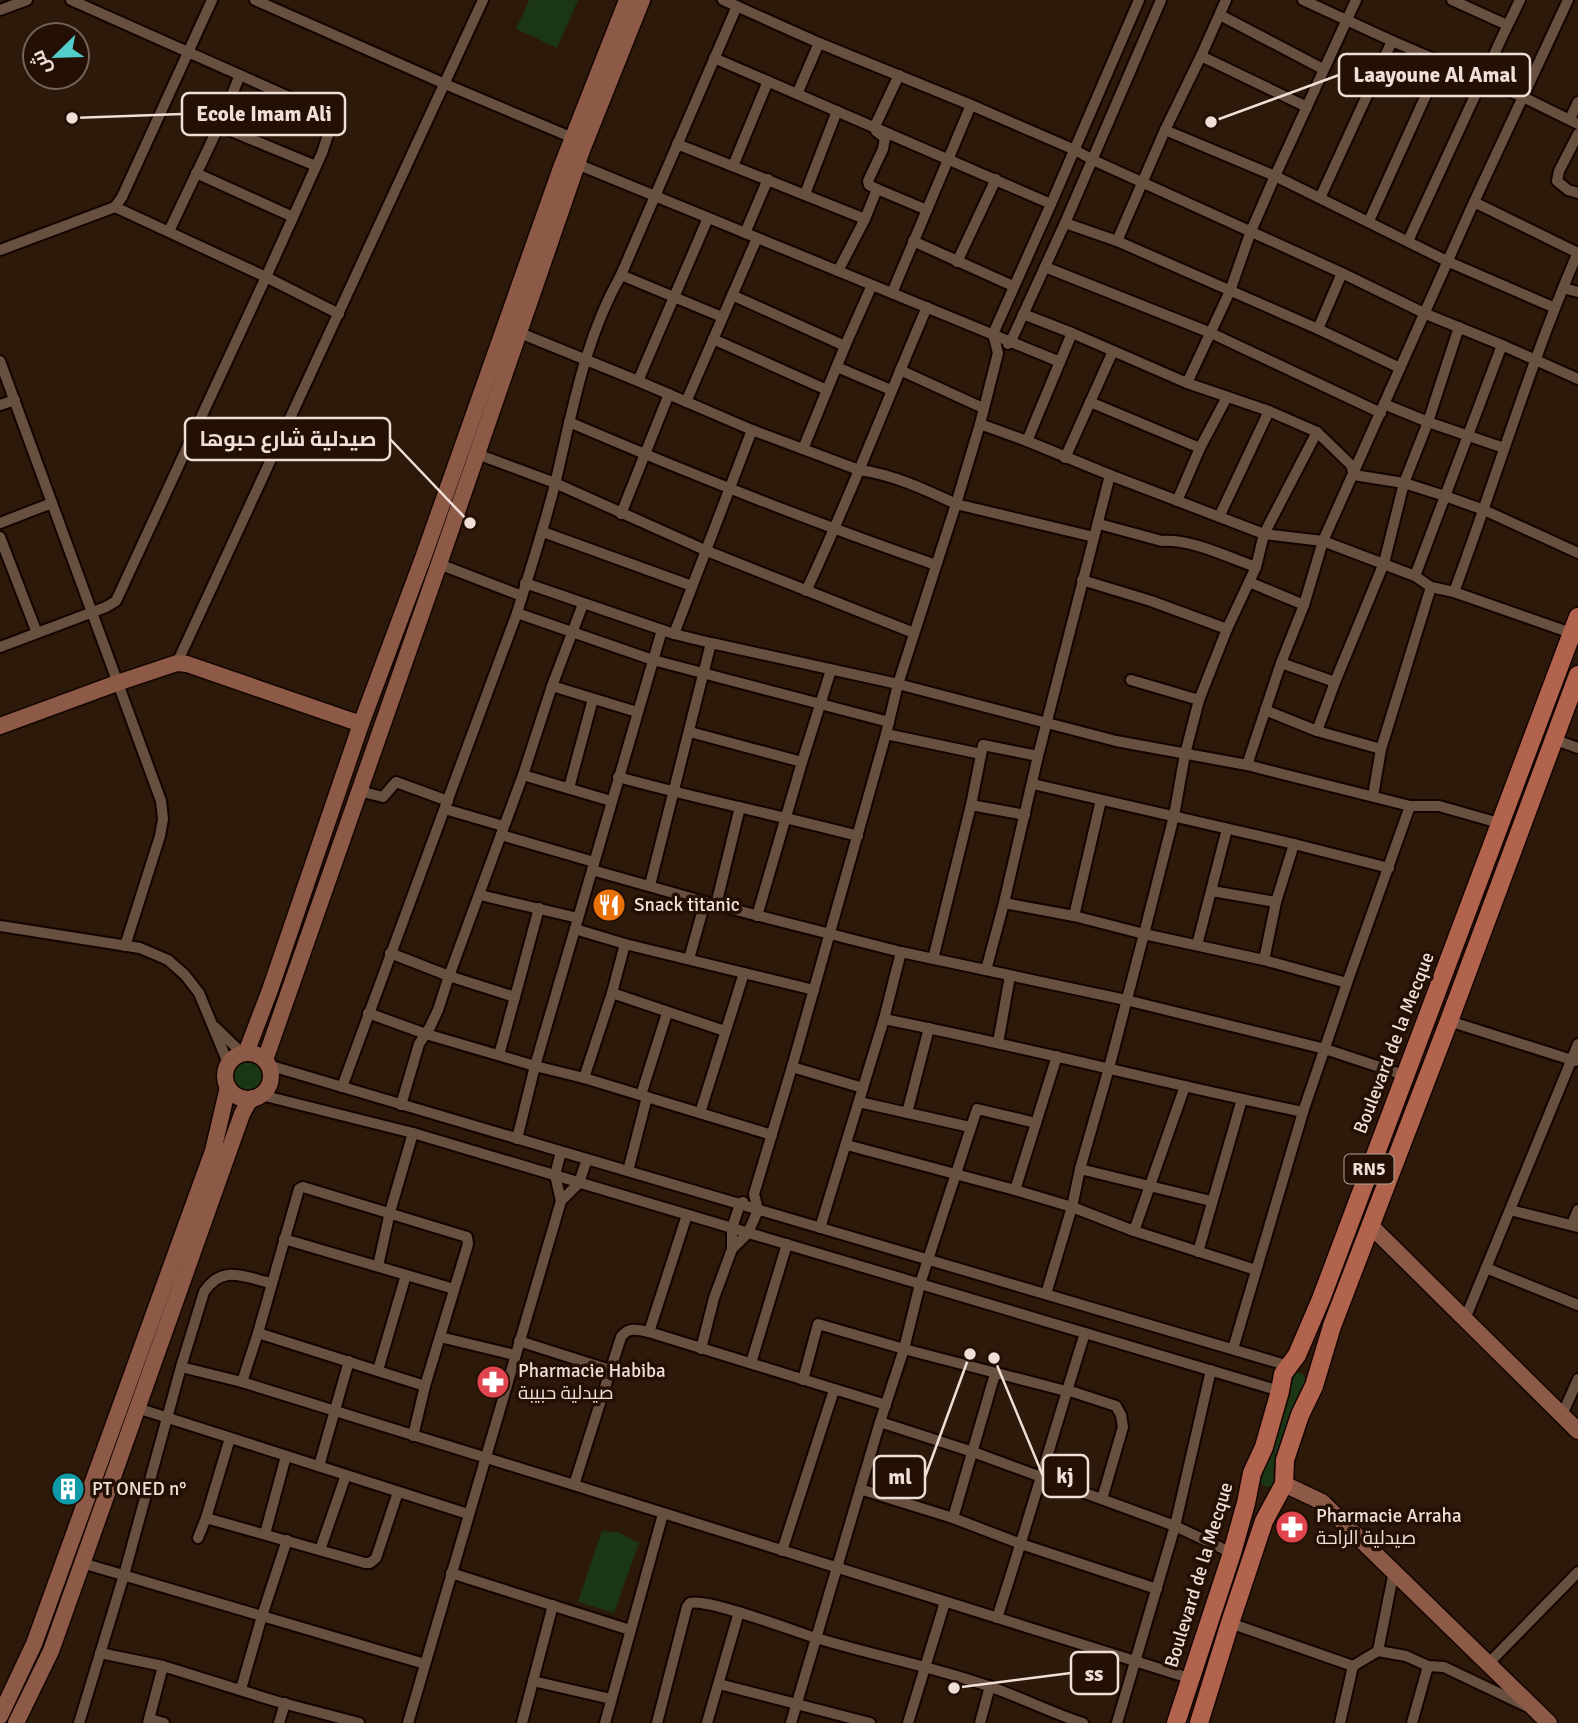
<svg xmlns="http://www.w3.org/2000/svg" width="1578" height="1723" viewBox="0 0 1578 1723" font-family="Signika,Cairo,sans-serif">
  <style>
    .green { fill: #1a3614 }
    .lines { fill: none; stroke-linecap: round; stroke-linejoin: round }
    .street-casing { stroke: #140400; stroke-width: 14 }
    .secondary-casing { stroke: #140400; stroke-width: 19 }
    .primary-casing { stroke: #140400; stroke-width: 21 }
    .street { stroke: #685040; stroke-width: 10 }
    .secondary { stroke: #8d5a47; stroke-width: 16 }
    .primary { stroke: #b2634d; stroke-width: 18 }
    .labels { text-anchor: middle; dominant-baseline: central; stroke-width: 7; stroke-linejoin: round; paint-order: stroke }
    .shield { fill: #230f03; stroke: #b1a197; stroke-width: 2 }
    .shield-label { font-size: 18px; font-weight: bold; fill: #eee0d7 }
    .poi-label { font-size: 19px; fill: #eee0d7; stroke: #230f03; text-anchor: start }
    .street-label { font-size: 19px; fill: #eee0d7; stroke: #230f03 }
    .leader { fill: none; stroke: #eee0d7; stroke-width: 2.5 }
    .callout-dot { fill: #eee0d7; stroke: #230f03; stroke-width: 2.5 }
    .callout { fill: #230f03; stroke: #eee0d7; stroke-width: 2.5 }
    .callout-label { font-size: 21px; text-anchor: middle; font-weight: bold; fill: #eee0d7 }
  </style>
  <rect width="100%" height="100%" fill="#2d190a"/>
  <g class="green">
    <polygon points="529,0 578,0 557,48 516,29"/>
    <circle cx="245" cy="1075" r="17"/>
    <polygon points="1298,1372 1304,1375 1306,1383 1298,1394 1273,1470 1274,1482 1271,1486 1266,1487 1259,1482 1260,1475 1264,1468 1291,1392 1290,1379 1293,1374"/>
    <polygon points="602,1531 618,1532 639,1543 614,1613 578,1602"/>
  </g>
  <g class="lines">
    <defs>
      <g id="street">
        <polyline points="255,0 445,84 573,138"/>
        <polyline points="723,0 819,43 971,105 1075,150 1093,160 1342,273 1426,314 1502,345 1578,379"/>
        <polyline points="1303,0 1392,41 1523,97 1578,124"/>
        <polyline points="1452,0 1507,25"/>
        <polyline points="0,10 27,0"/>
        <polyline points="1220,15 1323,69"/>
        <polyline points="1201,56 1307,107"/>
        <polyline points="714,58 1051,204"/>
        <polyline points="899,75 875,126 876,131 885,138 883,149 868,181 869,185 877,189 927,210"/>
        <polyline points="797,94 819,43"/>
        <polyline points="1570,119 1578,102"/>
        <polyline points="219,126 316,166"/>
        <polyline points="1165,130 1275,176 1449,262 1555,308"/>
        <polyline points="1578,134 1559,171 1557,181 1568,190 1578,193"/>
        <polyline points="677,144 865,219"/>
        <polyline points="577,164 1060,362"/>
        <polyline points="733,166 768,81"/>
        <polyline points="196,173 293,217"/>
        <polyline points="805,194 837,111"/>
        <polyline points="1320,198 1392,41"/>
        <polyline points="1474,202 1578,253"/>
        <polyline points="115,207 266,277 339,314"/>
        <polyline points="1369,221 1441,62"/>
        <polyline points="1065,223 1117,241 1318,329 1400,368"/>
        <polyline points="169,231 219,126 240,75"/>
        <polyline points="745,233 768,179"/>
        <polyline points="913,241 1013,286"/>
        <polyline points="1117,241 1165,130 1201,56 1226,0"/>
        <polyline points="1408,241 1503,35 1520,0"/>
        <polyline points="0,250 115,207 122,197 212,0"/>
        <polyline points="957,262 996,179"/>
        <polyline points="1045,267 1211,333 1381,413"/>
        <polyline points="838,271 865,219 877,189"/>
        <polyline points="621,275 722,317"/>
        <polyline points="1563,288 1578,292"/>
        <polyline points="892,293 971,105"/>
        <polyline points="732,295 845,346"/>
        <polyline points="1023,314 1072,333 1187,383 1269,411 1317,432 1351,465 1354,475 1404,483 1445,496 1484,510 1578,553"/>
        <polyline points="1318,329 1342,273"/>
        <path d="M 520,333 L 638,381 L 752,430 L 859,470 C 892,474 926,490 956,504 L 1094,537"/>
        <polyline points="713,339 827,390"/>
        <polyline points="1008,344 1011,341 1065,223 1161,0"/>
        <polyline points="0,361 161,801 163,819 160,836 125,946"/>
        <polyline points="837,367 891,390"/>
        <polyline points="900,370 983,408"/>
        <polyline points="638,381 708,218"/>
        <polyline points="1187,383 1230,291 1251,231 1275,176 1356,0"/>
        <polyline points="686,402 757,238"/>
        <polyline points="1090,402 1200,448"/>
        <polyline points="1384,404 1428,422 1504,448"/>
        <polyline points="0,405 15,400"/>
        <path d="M 569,422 C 690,474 812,522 936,565"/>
        <polyline points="980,424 1027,441 1110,475 1264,534 1323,541 1415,576 1431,587 1454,592 1571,633"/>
        <polyline points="1027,441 1072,333"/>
        <polyline points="803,449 845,346 872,285"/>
        <polyline points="477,454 555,483 707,551 914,633"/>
        <polyline points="1065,458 1113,351"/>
        <polyline points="1177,501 1200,448 1227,397"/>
        <polyline points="621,514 669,394"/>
        <polyline points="1219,517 1269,411"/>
        <polyline points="0,523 52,503"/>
        <path d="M 1099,524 L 1162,541 C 1192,539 1227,557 1256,567"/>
        <polyline points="543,532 692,586"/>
        <polyline points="0,537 37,633"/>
        <polyline points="439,564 522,596"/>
        <polyline points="1415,576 1502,345"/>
        <polyline points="1082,580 1151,601 1227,629"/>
        <polyline points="1249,582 1304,605"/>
        <polyline points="525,583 674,634 711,643 898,684 1116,741 1247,765 1410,806 1439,806 1499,823"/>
        <path d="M 806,591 C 850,498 886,402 927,307"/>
        <path d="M 1454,592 C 1496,479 1530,363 1578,252"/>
        <polyline points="517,613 653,660 889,722"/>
        <polyline points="674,634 752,430"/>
        <polyline points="0,647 106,607 116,601 266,277 322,153 334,117 71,0"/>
        <polyline points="177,663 483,0"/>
        <polyline points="1281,663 1335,682"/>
        <polyline points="1131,680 1199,700"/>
        <polyline points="552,686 637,712"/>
        <polyline points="1265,710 1317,731 1381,749"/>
        <polyline points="1317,731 1335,682 1384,563 1404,483 1428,422 1459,327"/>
        <polyline points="690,732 802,762"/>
        <polyline points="886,734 981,754"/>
        <polyline points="1553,739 1578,748"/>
        <polyline points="1247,765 1281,663 1304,605 1323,541 1474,202 1568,0"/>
        <polyline points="523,775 611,801"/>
        <path d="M 618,777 C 698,799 778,815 858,836"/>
        <polyline points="1033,784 1294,844 1389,868"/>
        <polyline points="569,788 593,699"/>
        <polyline points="359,791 383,797 396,782 448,801"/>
        <polyline points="1373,796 1381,749 1431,587"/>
        <polyline points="971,805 1025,815"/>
        <polyline points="445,809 503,826"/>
        <polyline points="501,835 594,862"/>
        <polyline points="592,870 716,905 901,952 1126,1000 1325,1049 1404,1075"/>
        <polyline points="650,885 711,643"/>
        <polyline points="1212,891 1276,902"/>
        <polyline points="480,895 578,918"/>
        <polyline points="1004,903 1074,916 1144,934 1264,960 1347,983"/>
        <polyline points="716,905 740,807"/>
        <polyline points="757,916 802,762 831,670"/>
        <polyline points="1074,916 1101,800"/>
        <polyline points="0,926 140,948 168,960 185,975 199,993 228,1063"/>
        <polyline points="575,929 625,944 814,990"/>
        <polyline points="1197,945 1227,829"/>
        <polyline points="390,953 449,976 515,997 539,908"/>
        <polyline points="689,959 705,902"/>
        <polyline points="933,959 971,805 983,745 1038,756"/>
        <polyline points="1264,960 1276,902 1294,844"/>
        <polyline points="986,970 1004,903 1038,756 1110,475"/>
        <polyline points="612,993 725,1031"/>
        <polyline points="368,1013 426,1034 535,1066 584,1078 772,1135"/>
        <path d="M 884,1019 C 1025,1047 1163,1083 1303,1112"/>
        <polyline points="1449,1021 1575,1061"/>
        <polyline points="215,1027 242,1053"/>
        <polyline points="998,1043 1010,976"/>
        <polyline points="499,1055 515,997"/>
        <polyline points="268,1065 1289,1366"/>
        <polyline points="792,1067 863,1088"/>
        <polyline points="584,1078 612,993 625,944"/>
        <path d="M 342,1087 C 399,929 459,771 517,613 C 530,570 544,528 555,484 C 572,413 584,340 621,275 L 737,6"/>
        <polyline points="261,1095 413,1133 1280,1391"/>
        <polyline points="641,1095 667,1013"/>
        <polyline points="859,1102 970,1127"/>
        <polyline points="401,1105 419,1044 430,1027 438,1010 449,976 523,775 552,686 583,604"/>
        <polyline points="700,1113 744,973"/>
        <polyline points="907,1113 929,1028"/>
        <polyline points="517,1139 535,1066 662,630"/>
        <polyline points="847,1145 1015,1190 1072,1207 1134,1231 1256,1270"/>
        <polyline points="1080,1169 1211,1201"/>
        <polyline points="628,1171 647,1097"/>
        <polyline points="1015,1190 1057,1056"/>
        <polyline points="561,1201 555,1175 561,1152"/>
        <polyline points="1510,1210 1578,1227"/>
        <polyline points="1572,1224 1578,1210"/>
        <polyline points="820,1228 884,1019 901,952"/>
        <polyline points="1134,1231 1185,1086"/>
        <polyline points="284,1239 454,1289"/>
        <polyline points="732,1249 748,1233 758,1210 754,1194 792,1067 886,734 898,684 956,504 980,424 998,353 993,334 1051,204 1139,0"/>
        <polyline points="1198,1252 1242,1099"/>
        <polyline points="378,1266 390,1212 413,1133"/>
        <polyline points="1486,1268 1578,1305"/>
        <polyline points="1046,1294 1072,1207 1080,1169 1109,1068 1144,934 1174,816 1185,754 1199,700 1227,629 1256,567 1264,534 1317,432"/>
        <polyline points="1465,1319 1578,1044"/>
        <polyline points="649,1332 687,1215"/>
        <polyline points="258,1333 425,1386"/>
        <polyline points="440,1337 515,1355"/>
        <polyline points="519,1341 610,1370"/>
        <polyline points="701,1349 714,1298 732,1249 732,1228 740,1204 743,1202"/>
        <polyline points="1233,1349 1303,1112 1347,983 1410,806"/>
        <polyline points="751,1363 787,1244"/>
        <polyline points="181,1367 242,1382 574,1485 1189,1678"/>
        <polyline points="378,1370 406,1275"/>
        <polyline points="803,1380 818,1324 904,1349 1066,1391"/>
        <polyline points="242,1382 258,1333 299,1189 303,1187 467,1237 468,1244 425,1386 413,1436"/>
        <polyline points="1067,1390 1116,1406 1121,1415 1123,1427 1102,1499"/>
        <polyline points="137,1408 468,1514"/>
        <polyline points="1562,1415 1578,1379"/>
        <polyline points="880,1422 973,1452 1175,1526 1232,1553"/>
        <polyline points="319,1466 349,1361"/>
        <path d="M 574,1485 L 621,1337 C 629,1326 637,1330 649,1332 L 886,1405"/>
        <polyline points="860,1489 953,1518 1021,1544 1157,1589"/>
        <polyline points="206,1518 365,1563 370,1563 376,1558 398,1492"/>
        <polyline points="953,1518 995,1374"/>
        <polyline points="265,1534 286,1456"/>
        <polyline points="198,1538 206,1518 230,1438"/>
        <polyline points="320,1550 346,1475"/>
        <polyline points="782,1551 834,1390"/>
        <polyline points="82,1563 425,1664"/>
        <polyline points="451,1573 630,1630"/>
        <path d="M 997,1618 C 1028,1523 1055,1428 1085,1333"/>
        <polyline points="1230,1623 1353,1666 1378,1651 1406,1656 1428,1666 1444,1667 1526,1706"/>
        <polyline points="1378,1651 1394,1571"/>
        <polyline points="100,1653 163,1666 275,1701 359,1723"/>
        <polyline points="1488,1664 1578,1572"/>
        <polyline points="533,1681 611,1699"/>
        <polyline points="719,1684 870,1723"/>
        <polyline points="241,1689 262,1616 287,1540"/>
        <polyline points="150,1719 164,1723"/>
        <path d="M 79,1723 L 124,1575 L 181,1367 L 204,1292 C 222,1264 244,1277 271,1283"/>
        <polyline points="148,1723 163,1666"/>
        <polyline points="279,1723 285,1703"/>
        <polyline points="408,1723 561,1201 579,1183 587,1159"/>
        <polyline points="522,1723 553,1605"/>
        <polyline points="605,1723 663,1514"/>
        <path d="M 657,1723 L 687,1607 L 690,1603 C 707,1598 791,1630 813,1637 C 871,1655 931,1666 988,1686 C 1021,1697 1051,1713 1083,1723"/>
        <polyline points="707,1723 739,1612"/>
        <polyline points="791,1723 880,1422 904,1349 920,1284 977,1109 1036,1123"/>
        <polyline points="908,1723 945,1602"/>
        <polyline points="980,1723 990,1686"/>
        <polyline points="1117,1723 1175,1526 1211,1370"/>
        <polyline points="1340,1723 1353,1666"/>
        <polyline points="1412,1723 1428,1666"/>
      </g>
      <g id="secondary">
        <polyline points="0,726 117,683 177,663 187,664 361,724"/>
        <polyline points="246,1053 270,990 361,724 423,558 561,168 627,0"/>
        <circle cx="248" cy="1076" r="23"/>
        <polyline points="265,1060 439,564 582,150 642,0"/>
        <polyline points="1370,1225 1578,1431"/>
        <polyline points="1284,1484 1322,1502 1549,1723"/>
        <polyline points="0,1716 34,1644 213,1151 228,1087"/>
        <polyline points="16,1723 51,1651 242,1114 248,1103 253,1098"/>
      </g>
      <g id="primary">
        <polyline points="1176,1723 1232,1553 1246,1503 1252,1473 1264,1447 1280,1391 1283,1374 1297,1355 1321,1299 1578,617"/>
        <polyline points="1199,1723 1230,1623 1264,1521 1284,1484 1285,1460 1300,1415 1314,1386 1332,1326 1449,1021 1578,675"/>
      </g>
    </defs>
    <use href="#street" class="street-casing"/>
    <use href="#secondary" class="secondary-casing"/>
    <use href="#primary" class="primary-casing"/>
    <use href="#street" class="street"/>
    <use href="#secondary" class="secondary"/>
    <use href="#primary" class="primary"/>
  </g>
  <defs>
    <symbol id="restaurant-disc" viewBox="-11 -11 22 22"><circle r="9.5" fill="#e8710a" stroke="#230f03"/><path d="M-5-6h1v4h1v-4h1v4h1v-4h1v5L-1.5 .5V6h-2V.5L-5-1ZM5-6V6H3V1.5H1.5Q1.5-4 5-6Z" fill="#fff"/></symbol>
    <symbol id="pharmacy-disc" viewBox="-11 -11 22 22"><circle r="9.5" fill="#e0444e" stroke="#230f03"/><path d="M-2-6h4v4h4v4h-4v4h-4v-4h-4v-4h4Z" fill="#fff"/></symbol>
    <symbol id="building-disc" viewBox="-11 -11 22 22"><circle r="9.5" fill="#0f9aa8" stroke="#230f03"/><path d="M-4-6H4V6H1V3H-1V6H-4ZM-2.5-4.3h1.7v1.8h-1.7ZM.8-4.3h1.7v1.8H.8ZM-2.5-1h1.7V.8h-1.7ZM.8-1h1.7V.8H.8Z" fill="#fff"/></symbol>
  </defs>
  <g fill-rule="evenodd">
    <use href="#restaurant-disc" x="590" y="886" width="38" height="38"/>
    <use href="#pharmacy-disc" x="474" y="1363" width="38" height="38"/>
    <use href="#building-disc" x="49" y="1470" width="38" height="38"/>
    <use href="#pharmacy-disc" x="1273" y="1508" width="38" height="38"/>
  </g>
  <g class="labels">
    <rect class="shield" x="1344.5" y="1154.5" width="49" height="29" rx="5"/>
    <g class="shield-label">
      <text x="1369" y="1169">RN5</text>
    </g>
    <g class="poi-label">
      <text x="634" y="905">Snack titanic</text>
      <text x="518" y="1371">Pharmacie Habiba<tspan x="518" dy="22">صيدلية حبيبة</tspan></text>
      <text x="92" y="1489">PT ONED n°</text>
      <text x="1316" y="1516">Pharmacie Arraha<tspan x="1316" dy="22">صيدلية الراحة</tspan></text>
    </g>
    <g class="street-label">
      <text transform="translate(1394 1043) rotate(-69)">Boulevard de la Mecque</text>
      <text transform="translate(1199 1575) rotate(-73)">Boulevard de la Mecque</text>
    </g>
  </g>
  <path class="leader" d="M1211 122L1339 75M72 118L182 114M470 523L390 439M994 1358L1043 1476M970 1354L925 1477M954 1688L1071 1673"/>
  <g class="callout-dot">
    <circle cx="1211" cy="122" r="7"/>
    <circle cx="72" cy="118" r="7"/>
    <circle cx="470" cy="523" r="7"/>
    <circle cx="994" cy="1358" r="7"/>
    <circle cx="970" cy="1354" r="7"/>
    <circle cx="954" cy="1688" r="7"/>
  </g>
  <g class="callout">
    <rect x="1339" y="54" width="191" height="42" rx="7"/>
    <rect x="182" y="93" width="163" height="42" rx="7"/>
    <rect x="185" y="418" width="205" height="42" rx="7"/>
    <rect x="1043" y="1455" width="45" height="42" rx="7"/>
    <rect x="874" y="1456" width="51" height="42" rx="7"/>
    <rect x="1071" y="1652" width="47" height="42" rx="7"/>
  </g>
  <g class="callout-label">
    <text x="1435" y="82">Laayoune Al Amal</text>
    <text x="264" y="121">Ecole Imam Ali</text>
    <text x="288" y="446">صيدلية شارع حبوها</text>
    <text x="1065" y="1483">kj</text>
    <text x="900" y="1484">ml</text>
    <text x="1094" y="1681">ss</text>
  </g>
  <g transform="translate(56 56) rotate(247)"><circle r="33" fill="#230f03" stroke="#746358" stroke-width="2"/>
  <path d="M0-5L12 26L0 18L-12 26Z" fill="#53cdc9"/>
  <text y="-10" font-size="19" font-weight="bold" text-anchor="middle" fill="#eee0d7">ش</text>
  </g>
</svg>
